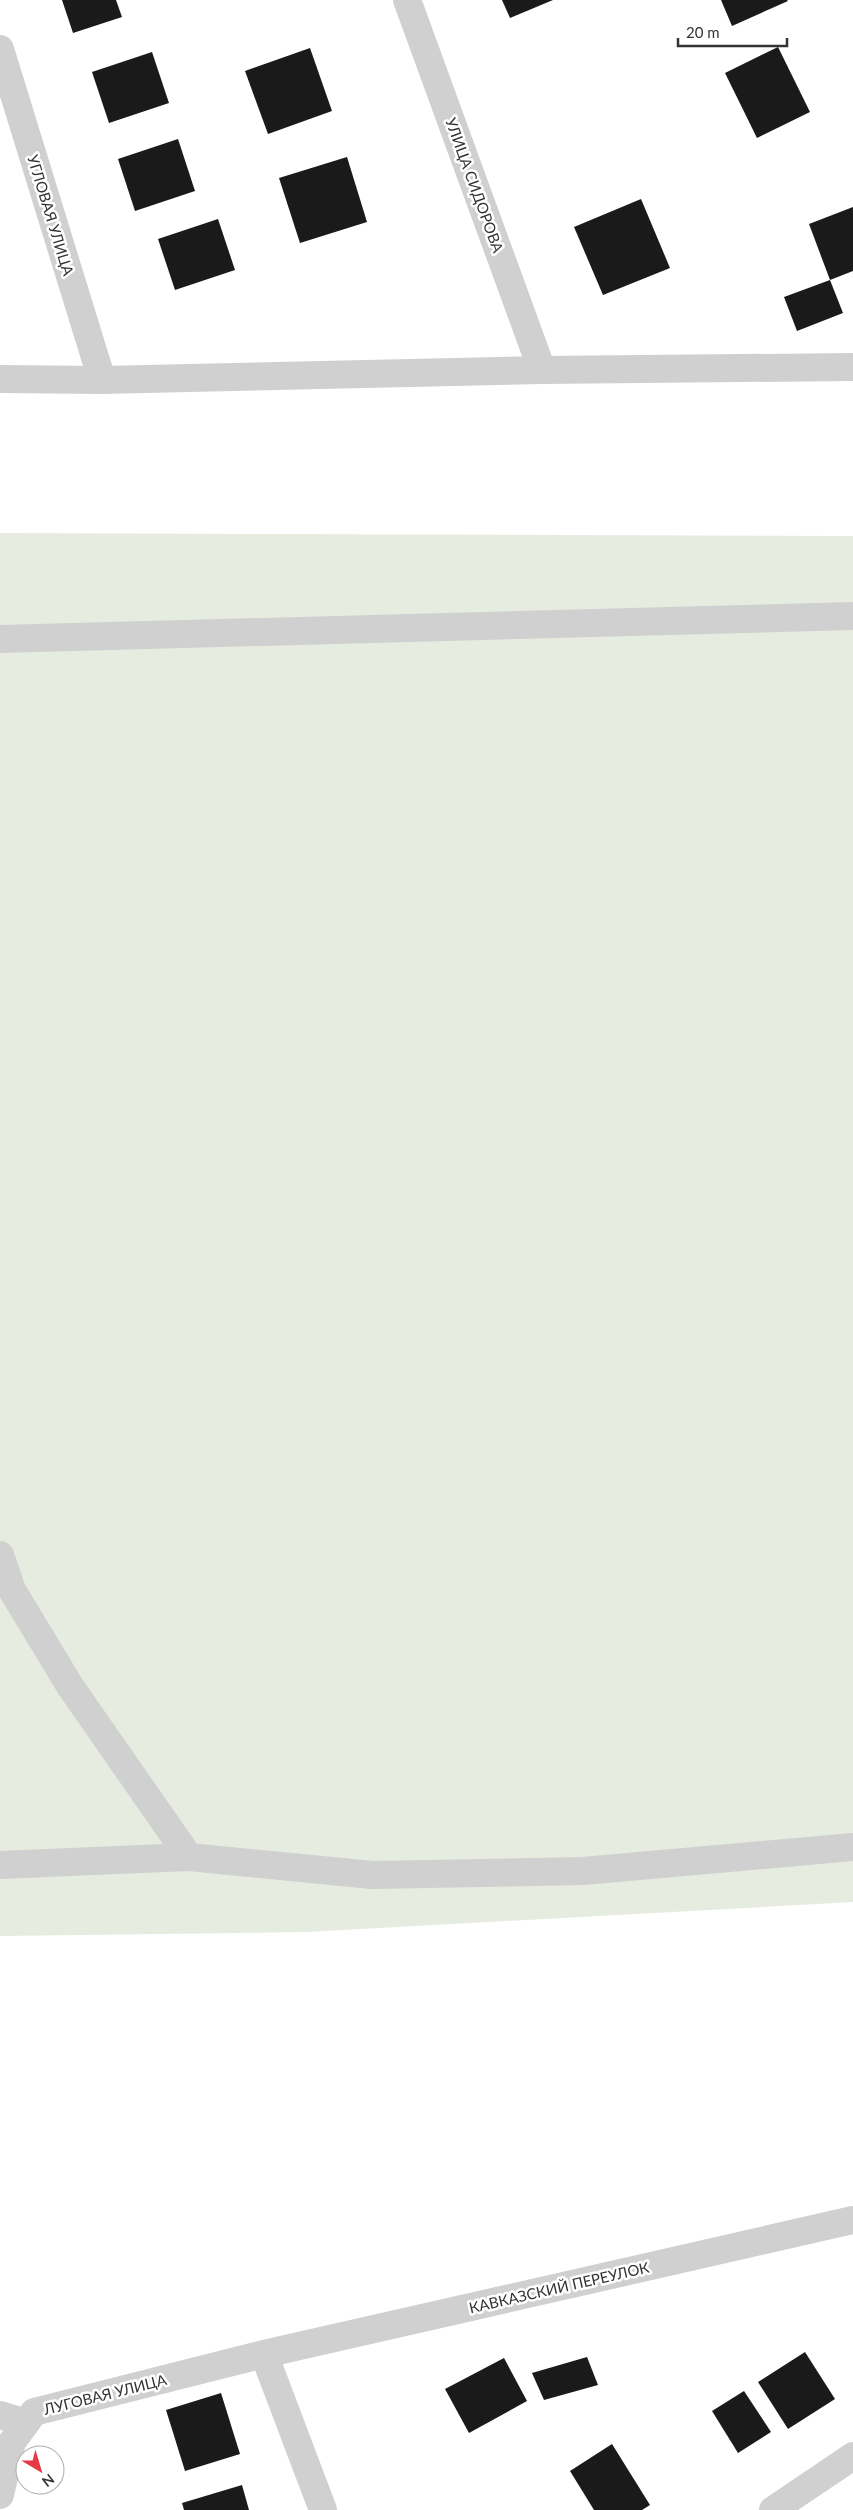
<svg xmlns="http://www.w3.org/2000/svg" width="853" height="2510" viewBox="0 0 853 2510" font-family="Lato,sans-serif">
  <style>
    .green { fill: #e6ecdf }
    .building { fill: #1a1a1a }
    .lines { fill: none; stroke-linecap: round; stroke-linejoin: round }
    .minor { stroke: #d0d0d0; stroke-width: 28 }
    .labels { text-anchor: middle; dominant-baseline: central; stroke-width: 5; stroke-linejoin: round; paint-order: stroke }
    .street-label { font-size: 15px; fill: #333; stroke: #fff }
  </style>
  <rect width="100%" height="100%" fill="#fff"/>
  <polygon class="green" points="0,533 853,536 853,1902 306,1932 0,1936"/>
  <g class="building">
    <polygon points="62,0 116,0 122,17 73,33"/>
    <polygon points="502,0 553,0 510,18"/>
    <polygon points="721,0 787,0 788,1 732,26"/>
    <polygon points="778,47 810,112 757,138 725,73"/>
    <polygon points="310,48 332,111 268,134 245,71"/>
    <polygon points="152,52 169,103 109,123 92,72"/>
    <polygon points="178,139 195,191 135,211 118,159"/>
    <polygon points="347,157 367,222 300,243 279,178"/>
    <polygon points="641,199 670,268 603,295 574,227"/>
    <polygon points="853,207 853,271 830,280 809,224"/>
    <polygon points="218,219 235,270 175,290 158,239"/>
    <polygon points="830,280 843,313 797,331 784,297"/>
    <polygon points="805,2352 835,2399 788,2429 758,2382"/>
    <polygon points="587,2357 598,2385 544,2400 532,2373"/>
    <polygon points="504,2358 527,2401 469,2433 445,2389"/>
    <polygon points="744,2391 771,2432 738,2453 712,2411"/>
    <polygon points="221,2393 240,2454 185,2471 166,2410"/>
    <polygon points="612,2444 650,2505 642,2510 594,2510 570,2471"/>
    <polygon points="242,2485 249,2510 184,2510 182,2503"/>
  </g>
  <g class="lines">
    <g class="minor">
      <polyline points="407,0 542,370"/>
      <polyline points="0,49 102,380"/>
      <polyline points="0,379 102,380 542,370 853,367"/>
      <polyline points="0,639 853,616"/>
      <polyline points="0,1555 12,1590 70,1686 189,1857"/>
      <polyline points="0,1865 189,1857 372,1875 583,1871 853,1847"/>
      <polyline points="264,2354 323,2510"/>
      <polyline points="0,2415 26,2423"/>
      <polyline points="0,2495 12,2442 34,2412 264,2354 853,2220"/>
      <polyline points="773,2510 853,2456"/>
    </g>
  </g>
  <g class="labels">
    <g class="street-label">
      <text transform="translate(475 185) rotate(70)">УЛИЦА СИДОРОВА</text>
      <text transform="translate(51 215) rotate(73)">УГЛОВАЯ УЛИЦА</text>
      <text transform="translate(559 2287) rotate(-13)">КАВКАЗСКИЙ ПЕРЕУЛОК</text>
      <text transform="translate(105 2394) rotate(-14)">ЛУГОВАЯ УЛИЦА</text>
    </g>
  </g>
  <g transform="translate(40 2470) rotate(142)"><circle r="24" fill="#ffffff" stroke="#adadad"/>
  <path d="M0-4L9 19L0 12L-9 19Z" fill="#e63946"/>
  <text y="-8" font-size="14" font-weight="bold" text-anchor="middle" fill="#333333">N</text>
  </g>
  <path d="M678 38v8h109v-8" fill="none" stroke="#333333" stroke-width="2.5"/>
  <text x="686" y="38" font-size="15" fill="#333333" stroke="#ffffff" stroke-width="4" paint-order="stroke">20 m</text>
</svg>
